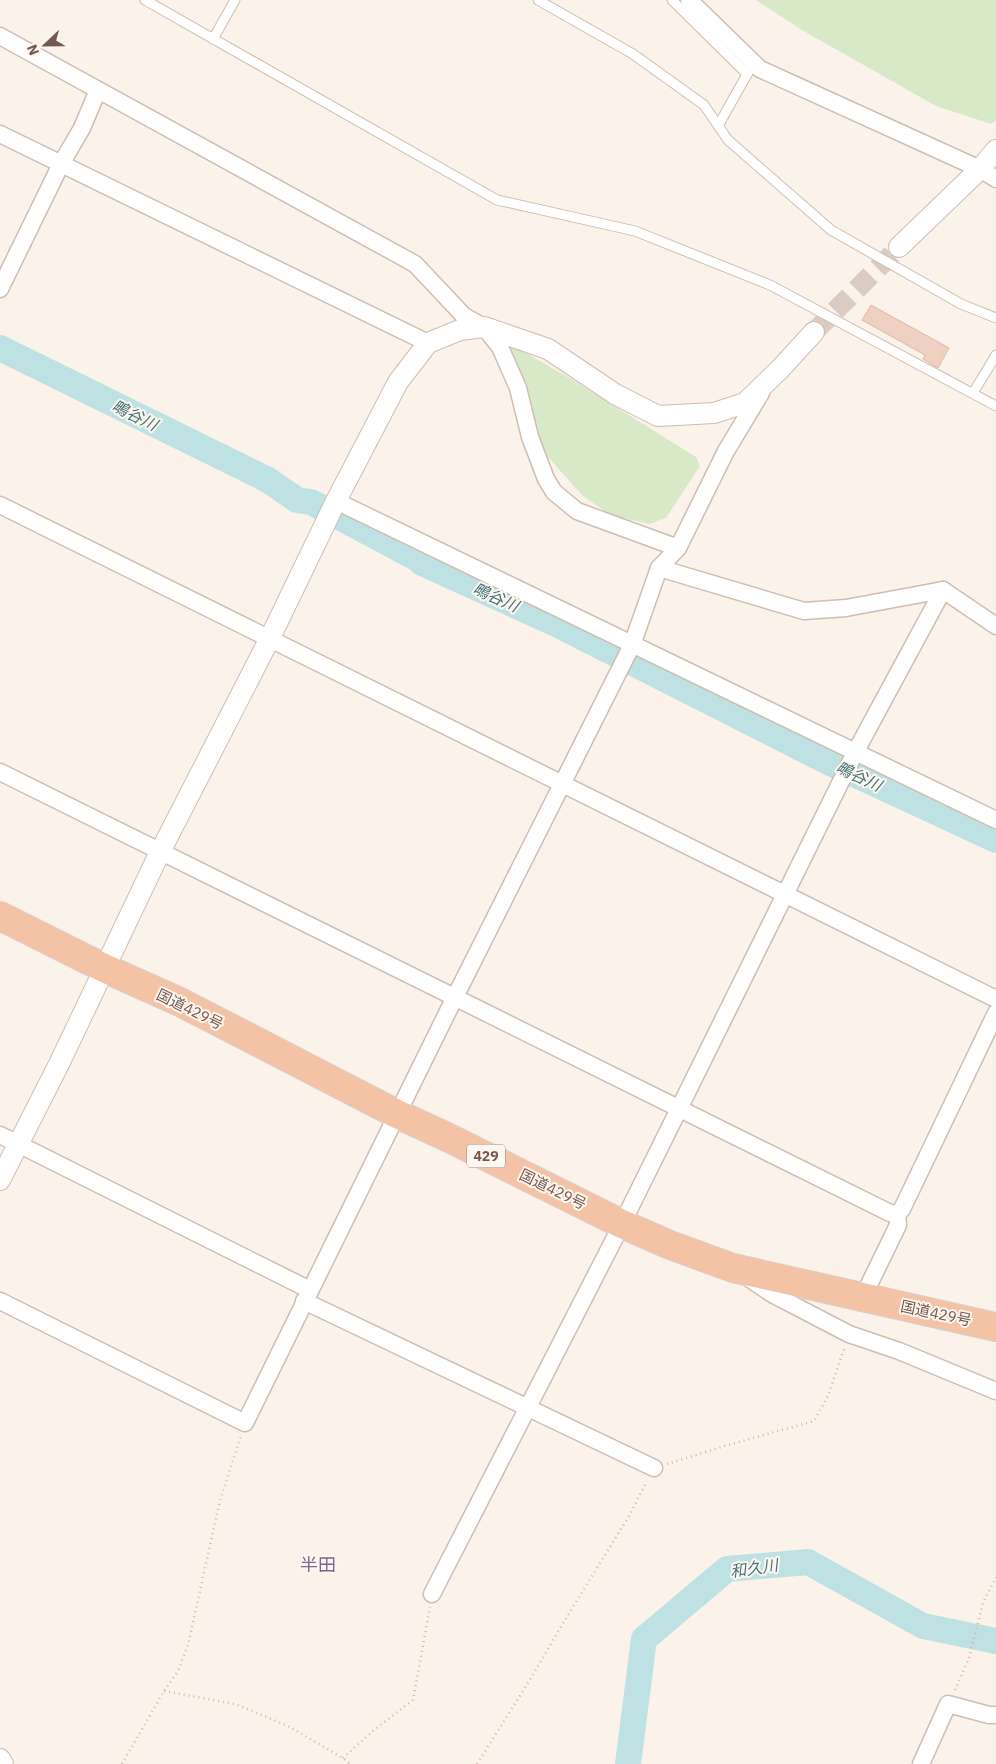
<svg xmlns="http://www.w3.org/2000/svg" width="996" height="1764" viewBox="0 0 996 1764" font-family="'IBM Plex Sans','Noto Sans JP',sans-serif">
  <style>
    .green { fill: #d8e9c8 }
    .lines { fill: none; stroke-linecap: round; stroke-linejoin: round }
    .river { stroke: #bee2e4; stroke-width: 26 }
    .building { fill: #efd1c2; stroke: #e1b6a3 }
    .tertiary-tunnel { stroke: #daccc2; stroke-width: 20; stroke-dasharray: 20 10; stroke-linecap: butt }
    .service-casing { stroke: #cfbdb2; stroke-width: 11 }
    .minor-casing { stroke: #cfbdb2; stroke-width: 19 }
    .tertiary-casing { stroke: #cfbdb2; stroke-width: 22 }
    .trunk-casing { stroke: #d8d1cd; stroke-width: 30 }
    .path { stroke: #d5b4a5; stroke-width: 2.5; stroke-dasharray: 1 4; stroke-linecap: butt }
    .service { stroke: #fff; stroke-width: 9 }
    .minor { stroke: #fff; stroke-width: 16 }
    .tertiary { stroke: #fff; stroke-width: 20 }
    .trunk { stroke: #f4c2a5; stroke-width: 28 }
    .labels { text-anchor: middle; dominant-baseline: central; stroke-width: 4; stroke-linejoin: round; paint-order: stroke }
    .shield { fill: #fef7f0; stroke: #9e887f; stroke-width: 1 }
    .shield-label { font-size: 14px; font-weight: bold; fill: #75594e }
    .street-label { font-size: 15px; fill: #75594e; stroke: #fef7f0 }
    .water-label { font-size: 16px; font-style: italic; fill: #427479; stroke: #fef7f0 }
    .quarter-label { font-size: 18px; fill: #7f6690; stroke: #fef7f0 }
  </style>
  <rect width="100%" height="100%" fill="#fbf3e9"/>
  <g class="green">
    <polygon points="756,0 996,0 996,120 991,124 936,106 802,30"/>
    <polygon points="514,346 571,379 696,457 700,466 666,518 649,524 610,515 582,495 539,447 508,352"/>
  </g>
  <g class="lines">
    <g class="river">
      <polyline points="0,348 268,480 297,500 311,502 418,559 422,563 556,624 826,761 996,840"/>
      <polyline points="628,1764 644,1639 727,1569 808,1562 923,1626 996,1641"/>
    </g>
  </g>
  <polygon class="building" points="871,305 949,348 938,368 923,359 925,355 862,320"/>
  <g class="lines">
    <polyline class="tertiary-tunnel" points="814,332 899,247"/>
    <defs>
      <g id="service">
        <polyline points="145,0 497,200 635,231 770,285 996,406"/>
        <polyline points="538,0 633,54 704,105 728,140 831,230 961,304 996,318"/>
        <polyline points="672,0 747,74"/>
        <polyline points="213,39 235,0"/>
        <polyline points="718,126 750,69"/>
        <polyline points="973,393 996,355"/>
      </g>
      <g id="minor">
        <polyline points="689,0 760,69 980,169 996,179"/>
        <polyline points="0,36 415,264 464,316 484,327 500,347 518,388 530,437 546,479 554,492 577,511 678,548"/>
        <polyline points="0,134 428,343"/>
        <polyline points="0,289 61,164 82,128 98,90"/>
        <polyline points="336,501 996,820"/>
        <polyline points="0,505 996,999"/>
        <polyline points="659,568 804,611 846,608 943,590 996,626"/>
        <polyline points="0,772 890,1213 897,1214"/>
        <polyline points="0,1135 310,1290"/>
        <polyline points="747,1277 772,1294 849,1334 899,1351 996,1391"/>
        <polyline points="863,1297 898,1225 897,1214 902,1209 996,1013"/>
        <polyline points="0,1301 245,1423 455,997 632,645 659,568 678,548 726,451 761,393"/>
        <polyline points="304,1301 654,1468"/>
        <polyline points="432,1594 622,1224 856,751 943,590"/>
        <polyline points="921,1764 948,1704 989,1715 996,1715"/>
      </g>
      <g id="tertiary">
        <polyline points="899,247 980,169 996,150"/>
        <polyline points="0,1180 59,1064 160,852 269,640 336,501 398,382 428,343 460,330 484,327 548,349 615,394 658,416 714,413 745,403 781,368 814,332"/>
        <polyline points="0,1759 3,1764"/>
      </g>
      <polyline id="trunk" points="0,916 104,968 180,1002 397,1114 447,1137 622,1224 670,1245 733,1268 996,1327"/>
    </defs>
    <use href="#service" class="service-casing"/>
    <use href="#minor" class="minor-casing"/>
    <use href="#tertiary" class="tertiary-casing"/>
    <use href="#trunk" class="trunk-casing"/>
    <g class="path">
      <polyline points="667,1464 728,1445 814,1421 828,1396 844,1349"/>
      <polyline points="955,1690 969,1658 983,1603 996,1577"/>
      <polyline points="164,1691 235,1704 288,1726 343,1758 350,1764"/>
      <polyline points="343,1758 374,1730 413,1700 430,1607"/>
      <polyline points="122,1764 164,1691 178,1671 188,1645 220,1500 241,1436"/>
      <polyline points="477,1764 528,1683 562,1625 629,1516 647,1481"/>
    </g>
    <use href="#service" class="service"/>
    <use href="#minor" class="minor"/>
    <use href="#tertiary" class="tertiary"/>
    <use href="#trunk" class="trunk"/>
  </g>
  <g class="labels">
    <rect class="shield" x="467" y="1144.5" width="38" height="23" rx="4"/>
    <g class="shield-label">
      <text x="486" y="1156">429</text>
    </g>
    <g class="street-label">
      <text transform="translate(190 1009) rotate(26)">国道429号</text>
      <text transform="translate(553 1189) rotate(26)">国道429号</text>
      <text transform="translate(936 1313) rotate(12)">国道429号</text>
    </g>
    <g class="water-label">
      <text transform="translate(135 415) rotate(26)">鴫谷川</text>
      <text transform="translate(496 597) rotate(24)">鴫谷川</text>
      <text transform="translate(859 776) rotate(25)">鴫谷川</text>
      <text transform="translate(754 1568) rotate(-8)">和久川</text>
    </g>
    <g class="quarter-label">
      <text x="318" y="1564">半田</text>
    </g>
  </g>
  <g transform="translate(45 45) rotate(248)" stroke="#fef7f0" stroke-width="4" paint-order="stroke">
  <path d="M0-4L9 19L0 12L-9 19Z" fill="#75594e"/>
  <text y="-8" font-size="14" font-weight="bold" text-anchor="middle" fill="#75594e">N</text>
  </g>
</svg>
